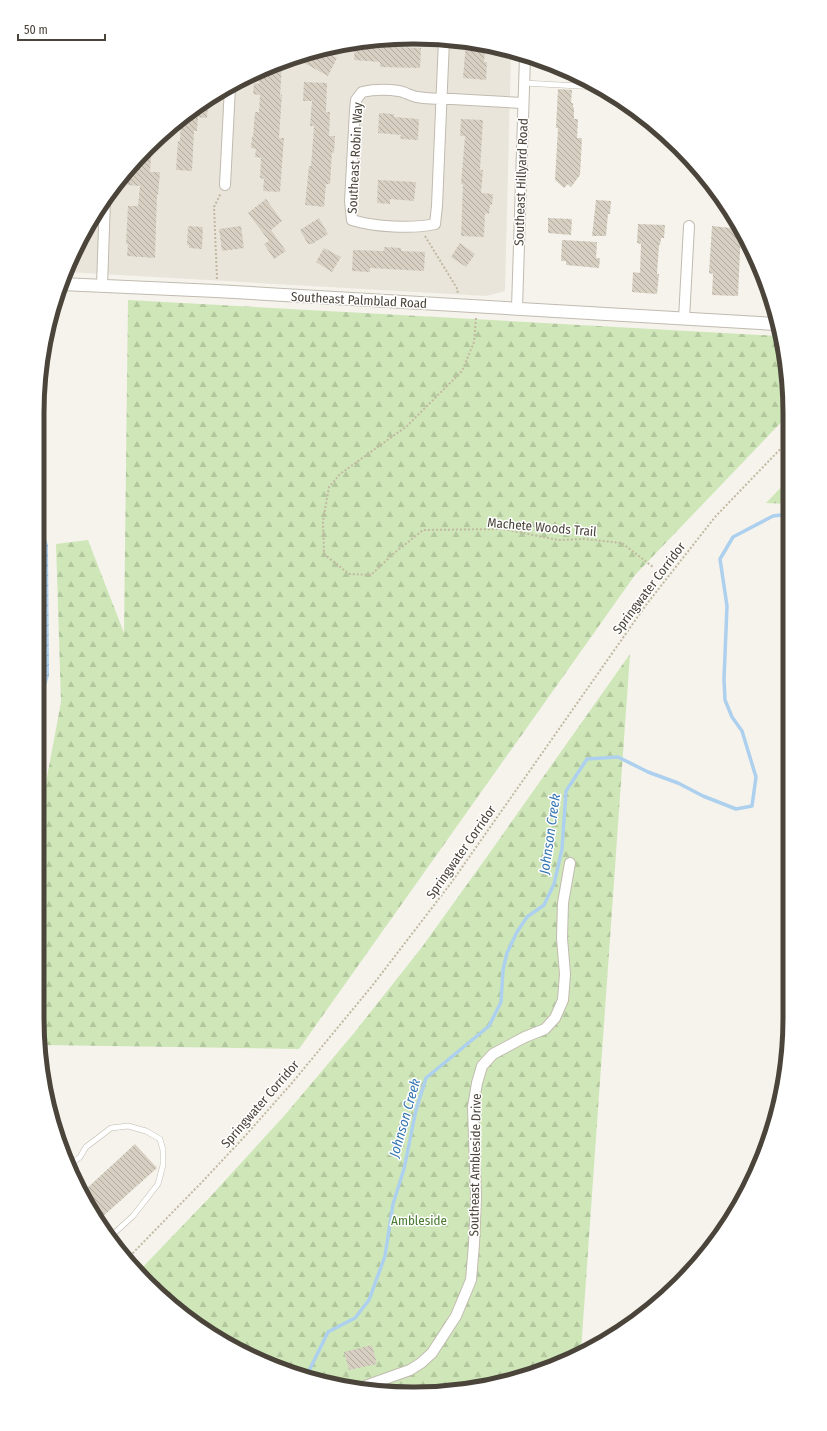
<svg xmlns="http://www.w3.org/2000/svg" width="827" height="1431" viewBox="0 0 827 1431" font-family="'Fira Sans Condensed',sans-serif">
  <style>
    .residential { fill: #e9e5db }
    .forest { fill: url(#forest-firs) }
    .water { fill: url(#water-waves) }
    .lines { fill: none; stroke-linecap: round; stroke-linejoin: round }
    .stream { stroke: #add0ee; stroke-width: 3.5 }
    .building { fill: url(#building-back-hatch) }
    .service-casing { stroke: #c1bbaf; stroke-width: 6 }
    .minor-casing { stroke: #c1bbaf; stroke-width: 12 }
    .tertiary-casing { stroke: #c1bbaf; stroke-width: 14 }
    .path { stroke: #c2b8a1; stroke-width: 2; stroke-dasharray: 2 2; stroke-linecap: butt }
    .service { stroke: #fff; stroke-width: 5 }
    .minor { stroke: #fff; stroke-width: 10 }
    .tertiary { stroke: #fff; stroke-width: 12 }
    .labels { text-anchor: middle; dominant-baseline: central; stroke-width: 3; stroke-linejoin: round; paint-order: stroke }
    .street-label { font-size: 13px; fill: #4a443a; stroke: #fff }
    .park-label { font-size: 13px; fill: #477a2f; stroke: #fff }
    .water-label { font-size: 14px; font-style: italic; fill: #3777b2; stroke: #fff }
    .rim { fill: none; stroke: #4a443a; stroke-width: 5 }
  </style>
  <defs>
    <pattern id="forest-firs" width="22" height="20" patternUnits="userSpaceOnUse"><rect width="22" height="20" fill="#cfe7b8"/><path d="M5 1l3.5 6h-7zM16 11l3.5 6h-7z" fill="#b3c79f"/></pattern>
    <pattern id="water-waves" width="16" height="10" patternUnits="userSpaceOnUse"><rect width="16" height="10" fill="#add0ee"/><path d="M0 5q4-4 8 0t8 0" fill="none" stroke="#8faac2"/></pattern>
    <pattern id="building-back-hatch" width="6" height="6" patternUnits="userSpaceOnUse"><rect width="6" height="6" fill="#d7d0c2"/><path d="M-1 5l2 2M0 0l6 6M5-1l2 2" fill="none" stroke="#b0aa9f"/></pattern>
  </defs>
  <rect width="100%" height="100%" fill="#f5f3ec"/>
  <polygon class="residential" points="413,37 487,44 511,52 505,291 486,296 67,272 100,205 147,147 204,101 269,66 340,44"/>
  <g class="forest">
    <polygon points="128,300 779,336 789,389 789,414 635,575 299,1049 42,1045 37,1017 37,816 42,804 61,702 56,544 88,540 124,633"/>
    <polygon points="789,479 789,504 766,503"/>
    <polygon points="630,654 581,1351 557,1365 438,1393 316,1381 204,1330 140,1270 210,1197 284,1116 354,1033 422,947 486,858"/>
  </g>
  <polygon class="water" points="38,516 48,545 49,676 37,713"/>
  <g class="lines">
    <polyline class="stream" points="306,1377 328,1332 355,1318 369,1300 385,1256 393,1204 404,1169 416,1110 426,1078 489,1026 501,1002 503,970 507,953 517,932 527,917 544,905 554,884 562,849 566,791 587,759 618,757 648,772 678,783 703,796 736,809 752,806 756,777 742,731 732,717 725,700 724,679 727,606 720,559 733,537 773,516 789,514"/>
  </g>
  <g class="building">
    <polygon points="370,41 370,43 397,44 397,47 421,48 420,68 380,67 380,62 354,60 355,43"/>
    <polygon points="466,42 486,44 484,62 487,62 486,80 463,78"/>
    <polygon points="321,50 337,58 328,76 295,58"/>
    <polygon points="282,62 280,98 282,93 279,138 284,138 280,192 263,191 264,179 260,178 261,158 255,157 256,149 251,148 252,136 253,137 255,112 259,112 260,95 253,94 254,83 259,84 260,71 269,66"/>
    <polygon points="304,82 327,83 326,112 330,112 329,136 335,136 334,153 332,152 330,184 326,184 324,207 305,205 309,166 311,166 314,126 310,126 312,101 303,101"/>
    <polygon points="558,89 572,90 571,103 573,103 573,107 574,108 574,119 578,119 577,138 582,138 580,175 571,187 568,184 564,188 555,180 558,128 556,128"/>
    <polygon points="199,105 208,106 207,118 198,117 197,131 194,131 192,171 176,170 178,141 180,141 181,119"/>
    <polygon points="379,113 394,114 394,117 419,119 418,140 400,139 401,135 378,133"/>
    <polygon points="461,119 483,120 480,170 483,170 481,193 493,194 492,205 490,205 489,214 485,213 484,237 461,236 463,184 461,184 465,136 460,136"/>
    <polygon points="152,143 150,172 160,172 158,195 157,195 155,258 127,256 128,244 126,244 128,206 138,206 140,186 127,185 128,171 147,147"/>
    <polygon points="378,180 416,182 414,201 390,199 390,204 377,203"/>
    <polygon points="266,199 282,221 271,230 286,251 274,259 264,244 269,241 248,213"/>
    <polygon points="596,200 611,201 610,214 608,214 606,236 592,236"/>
    <polygon points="319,218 328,234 312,244 308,244 300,230"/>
    <polygon points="548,218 572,219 571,235 548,233"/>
    <polygon points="638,224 665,225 664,238 661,238 660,245 659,245 657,274 659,274 657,294 632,292 633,272 640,273 641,244 637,243"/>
    <polygon points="188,226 203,227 202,249 189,248 189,245 187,245"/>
    <polygon points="241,226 244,248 222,251 219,229"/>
    <polygon points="712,226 741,229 738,296 712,295 713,274 709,273"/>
    <polygon points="562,240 597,242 596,258 600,258 599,268 566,265 566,261 561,261"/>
    <polygon points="460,243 475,254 466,267 451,257"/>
    <polygon points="384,247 401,248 401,251 425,252 424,271 370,268 370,272 352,271 353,250 384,251"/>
    <polygon points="324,248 341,257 332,272 316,262"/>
    <polygon points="135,1144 157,1168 100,1219 85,1190"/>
    <polygon points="372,1345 377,1364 349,1370 344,1352"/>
  </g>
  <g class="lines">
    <defs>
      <g id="service">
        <polyline points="524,83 597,87"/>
        <polyline points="71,1164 80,1157 86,1147 111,1128 128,1126 146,1131 160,1139 163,1150 163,1165 158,1184 133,1216 110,1237"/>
      </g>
      <g id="minor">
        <path d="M 444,40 C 443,63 442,87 441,110 L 437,206 L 435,224 C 413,229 374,227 352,220 L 350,201 L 355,110 L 356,100 L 362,92 C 375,89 386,89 399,91 C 405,92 411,96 417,97 C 428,99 440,99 452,99 L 523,103"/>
        <polyline points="225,185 230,87"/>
        <polyline points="102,286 105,199"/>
        <polyline points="517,308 525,56"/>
        <polyline points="684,319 689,226"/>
        <polyline points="365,1386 410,1370 421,1363 432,1353 456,1316 471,1280 474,1244 476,1198 473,1107 477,1083 482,1066 493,1054 525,1037 545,1029 555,1018 563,1000 565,974 562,938 563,903 570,863"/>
      </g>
      <polyline id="tertiary" points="61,284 216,291 776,324"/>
    </defs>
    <use href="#service" class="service-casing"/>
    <use href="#minor" class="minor-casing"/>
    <use href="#tertiary" class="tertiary-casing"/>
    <g class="path">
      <polyline points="425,236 458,290 457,294"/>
      <polyline points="217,279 214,207 221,193"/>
      <polyline points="476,318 474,342 462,371 407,426 340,474 329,487 323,521 324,554 349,574 371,575 393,554 423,530 503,529 558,540 584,539 622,543 653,567"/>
      <polyline points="127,1259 203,1181 246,1135 292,1083 372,986 451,883 646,605 715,517 789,440"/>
    </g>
    <use href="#service" class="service"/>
    <use href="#minor" class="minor"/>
    <use href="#tertiary" class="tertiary"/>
  </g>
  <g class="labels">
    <g class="street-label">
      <text transform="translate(355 158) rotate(-87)">Southeast Robin Way</text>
      <text transform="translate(521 182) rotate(-88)">Southeast Hillyard Road</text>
      <text transform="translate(359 300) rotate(3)">Southeast Palmblad Road</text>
      <text transform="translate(542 527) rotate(5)">Machete Woods Trail</text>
      <text transform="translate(649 588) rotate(-53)">Springwater Corridor</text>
      <text transform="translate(461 852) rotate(-55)">Springwater Corridor</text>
      <text transform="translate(260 1104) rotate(-49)">Springwater Corridor</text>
      <text transform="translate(475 1165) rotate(-89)">Southeast Ambleside Drive</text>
    </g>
    <g class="park-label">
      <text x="419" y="1220">Ambleside</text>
    </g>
    <g class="water-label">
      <text transform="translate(550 834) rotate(-82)">Johnson Creek</text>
      <text transform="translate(405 1118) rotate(-74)">Johnson Creek</text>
    </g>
  </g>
  <path d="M0 0H827V1431H0ZM413 44H414A369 369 0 0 1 783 413V1018A369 369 0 0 1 414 1387H413A369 369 0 0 1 44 1018V413A369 369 0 0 1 413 44Z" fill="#fff" fill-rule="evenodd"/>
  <path class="rim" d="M413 44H414A369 369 0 0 1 783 413V1018A369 369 0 0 1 414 1387H413A369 369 0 0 1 44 1018V413A369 369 0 0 1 413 44Z"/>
  <path d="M18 34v6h87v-6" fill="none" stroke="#4a443a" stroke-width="2"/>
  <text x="24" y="34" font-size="12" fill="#4a443a" stroke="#ffffff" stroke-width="3" paint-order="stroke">50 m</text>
</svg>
